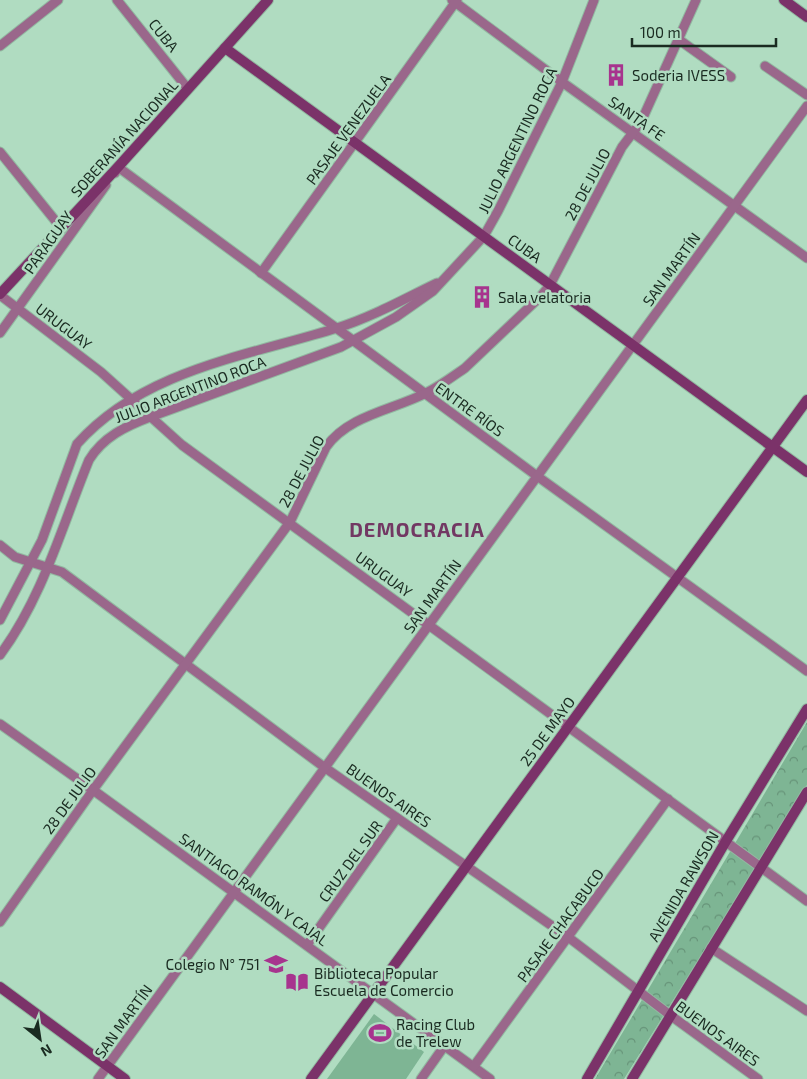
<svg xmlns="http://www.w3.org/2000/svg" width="807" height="1079" viewBox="0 0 807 1079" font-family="'Exo 2',sans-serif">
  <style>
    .park { fill: url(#park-crowns) }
    .pitch { fill: #7eb594 }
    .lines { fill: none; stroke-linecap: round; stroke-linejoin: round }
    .street-casing { stroke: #92b9a1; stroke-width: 11 }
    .secondary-casing { stroke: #92b9a1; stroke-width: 12 }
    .street { stroke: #9a678b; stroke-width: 9 }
    .secondary { stroke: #7b3269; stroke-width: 10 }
    .labels { text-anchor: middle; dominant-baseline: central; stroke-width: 5; stroke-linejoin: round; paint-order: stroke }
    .street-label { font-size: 15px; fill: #1a2b21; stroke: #b0dcc1 }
    .poi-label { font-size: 15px; fill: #1a2b21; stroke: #b0dcc1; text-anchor: start }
    .district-label { font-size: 20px; font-weight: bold; letter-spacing: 1px; fill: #723863; stroke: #b0dcc1 }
  </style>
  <defs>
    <pattern id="park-crowns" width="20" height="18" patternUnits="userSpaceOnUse" patternTransform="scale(1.25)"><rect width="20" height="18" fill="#7eb594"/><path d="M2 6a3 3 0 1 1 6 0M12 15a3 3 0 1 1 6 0" fill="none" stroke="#669378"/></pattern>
  </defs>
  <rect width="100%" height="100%" fill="#b0dcc1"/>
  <polygon class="park" points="807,722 807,785 624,1079 595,1079"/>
  <polygon class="pitch" points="374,1014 424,1052 406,1079 327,1079"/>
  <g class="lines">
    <defs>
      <g id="street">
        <polyline points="117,0 188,89"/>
        <polyline points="452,0 562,82 807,258"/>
        <polyline points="678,39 731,77"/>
        <polyline points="0,46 58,0"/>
        <polyline points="765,66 807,95"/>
        <polyline points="0,152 62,229"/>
        <polyline points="115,173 118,167 537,476 807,671"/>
        <polyline points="261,273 457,0"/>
        <polyline points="0,295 101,372 182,445 807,901"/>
        <polyline points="0,333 106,185"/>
        <polyline points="0,545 15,557 62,572 324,767 568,937 670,1015 758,1079"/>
        <path d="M 0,620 L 42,540 L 77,444 C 143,370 247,356 337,328 C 372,317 404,299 437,283"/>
        <path d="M 0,655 C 43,597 62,526 89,460 C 103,437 126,426 150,417 L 341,347 L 396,317 L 433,291 L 484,236 L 498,211 L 562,82 L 594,0"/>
        <polyline points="0,724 93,790 490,1079"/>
        <path d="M 0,922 L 93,790 L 290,522 L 326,447 C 349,415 393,410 426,393 C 440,386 452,377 465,368 L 541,296 L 550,285 L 622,147 L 641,122 L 696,0"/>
        <polyline points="307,945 397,818"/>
        <polyline points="711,948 807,1011"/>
        <polyline points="474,1066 668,799"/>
        <polyline points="98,1079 807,106"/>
        <polyline points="421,1079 445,1045"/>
      </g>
      <g id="secondary">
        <polyline points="784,0 807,17"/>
        <polyline points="225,48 807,472"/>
        <polyline points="0,294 118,167 268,0"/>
        <polyline points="0,987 125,1079"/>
        <polyline points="311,1079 807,400"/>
        <polyline points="587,1079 726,841 807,709"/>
        <polyline points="632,1079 807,792"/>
      </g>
    </defs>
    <use href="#street" class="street-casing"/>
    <use href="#secondary" class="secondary-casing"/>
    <use href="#street" class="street"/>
    <use href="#secondary" class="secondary"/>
  </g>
  <defs>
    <symbol id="building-bare" viewBox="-9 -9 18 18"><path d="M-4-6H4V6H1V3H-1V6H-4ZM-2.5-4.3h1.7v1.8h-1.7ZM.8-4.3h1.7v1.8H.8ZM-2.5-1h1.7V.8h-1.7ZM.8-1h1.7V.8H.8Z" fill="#a7348e" stroke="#b0dcc1" stroke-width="2.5" paint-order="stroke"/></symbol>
    <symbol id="school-bare" viewBox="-9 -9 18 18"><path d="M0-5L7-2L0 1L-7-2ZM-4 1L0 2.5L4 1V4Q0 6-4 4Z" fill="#a7348e" stroke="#b0dcc1" stroke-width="2.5" paint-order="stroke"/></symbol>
    <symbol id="library-bare" viewBox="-9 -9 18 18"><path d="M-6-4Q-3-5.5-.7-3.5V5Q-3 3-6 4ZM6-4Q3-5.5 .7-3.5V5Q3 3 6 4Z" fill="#a7348e" stroke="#b0dcc1" stroke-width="2.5" paint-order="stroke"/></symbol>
    <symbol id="stadium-bare" viewBox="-9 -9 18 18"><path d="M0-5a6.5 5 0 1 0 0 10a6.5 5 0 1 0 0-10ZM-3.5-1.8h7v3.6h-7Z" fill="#a7348e" stroke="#b0dcc1" stroke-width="2.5" paint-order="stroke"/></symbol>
  </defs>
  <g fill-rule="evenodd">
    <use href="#building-bare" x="600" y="59" width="32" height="32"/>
    <use href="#building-bare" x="466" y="281" width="32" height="32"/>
    <use href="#school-bare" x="260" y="948" width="32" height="32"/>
    <use href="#library-bare" x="281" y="966" width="32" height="32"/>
    <use href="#stadium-bare" x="364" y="1017" width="32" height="32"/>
  </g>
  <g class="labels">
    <g class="street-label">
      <text transform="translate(164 35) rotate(51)">CUBA</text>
      <text transform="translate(637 118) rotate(35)">SANTA FE</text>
      <text transform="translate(348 129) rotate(-54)">PASAJE VENEZUELA</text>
      <text transform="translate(124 138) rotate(-48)">SOBERANÍA NACIONAL</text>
      <text transform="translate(517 140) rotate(-64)">JULIO ARGENTINO ROCA</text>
      <text transform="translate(587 184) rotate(-62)">28 DE JULIO</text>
      <text transform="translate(48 242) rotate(-55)">PARAGUAY</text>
      <text transform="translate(525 248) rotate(36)">CUBA</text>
      <text transform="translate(671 269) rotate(-54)">SAN MARTÍN</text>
      <text transform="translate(64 326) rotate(37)">URUGUAY</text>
      <text transform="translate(190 389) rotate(-21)">JULIO ARGENTINO ROCA</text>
      <text transform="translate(470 409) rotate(36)">ENTRE RÍOS</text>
      <text transform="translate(301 471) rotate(-62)">28 DE JULIO</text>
      <text transform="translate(384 574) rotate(36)">URUGUAY</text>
      <text transform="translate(432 596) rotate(-54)">SAN MARTÍN</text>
      <text transform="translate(547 731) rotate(-54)">25 DE MAYO</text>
      <text transform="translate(389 795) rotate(35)">BUENOS AIRES</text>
      <text transform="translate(69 800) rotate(-54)">28 DE JULIO</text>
      <text transform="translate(350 861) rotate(-54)">CRUZ DEL SUR</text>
      <text transform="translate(683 886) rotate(-60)">AVENIDA RAWSON</text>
      <text transform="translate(254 889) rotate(36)">SANTIAGO RAMÓN Y CAJAL</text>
      <text transform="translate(560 925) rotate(-54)">PASAJE CHACABUCO</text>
      <text transform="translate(123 1021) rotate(-54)">SAN MARTÍN</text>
      <text transform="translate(718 1033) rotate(36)">BUENOS AIRES</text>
    </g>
    <g class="poi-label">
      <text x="632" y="75">Soderia IVESS</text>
      <text x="498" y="297">Sala velatoria</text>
      <text x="260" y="964" text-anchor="end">Colegio N° 751</text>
      <text x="314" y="973">Biblioteca Popular<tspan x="314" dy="17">Escuela de Comercio</tspan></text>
      <text x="396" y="1024">Racing Club<tspan x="396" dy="17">de Trelew</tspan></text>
    </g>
    <g class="district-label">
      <text x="417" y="529">DEMOCRACIA</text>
    </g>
  </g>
  <g transform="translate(40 1039) rotate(150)" stroke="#b0dcc1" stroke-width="4" paint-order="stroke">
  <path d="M0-4L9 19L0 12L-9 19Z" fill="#1a2b21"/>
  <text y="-8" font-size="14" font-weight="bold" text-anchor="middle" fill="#1a2b21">N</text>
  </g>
  <path d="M632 38v8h144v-8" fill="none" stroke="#1a2b21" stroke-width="2.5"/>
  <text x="640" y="38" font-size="15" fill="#1a2b21" stroke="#b0dcc1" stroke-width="4" paint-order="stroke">100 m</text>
</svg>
